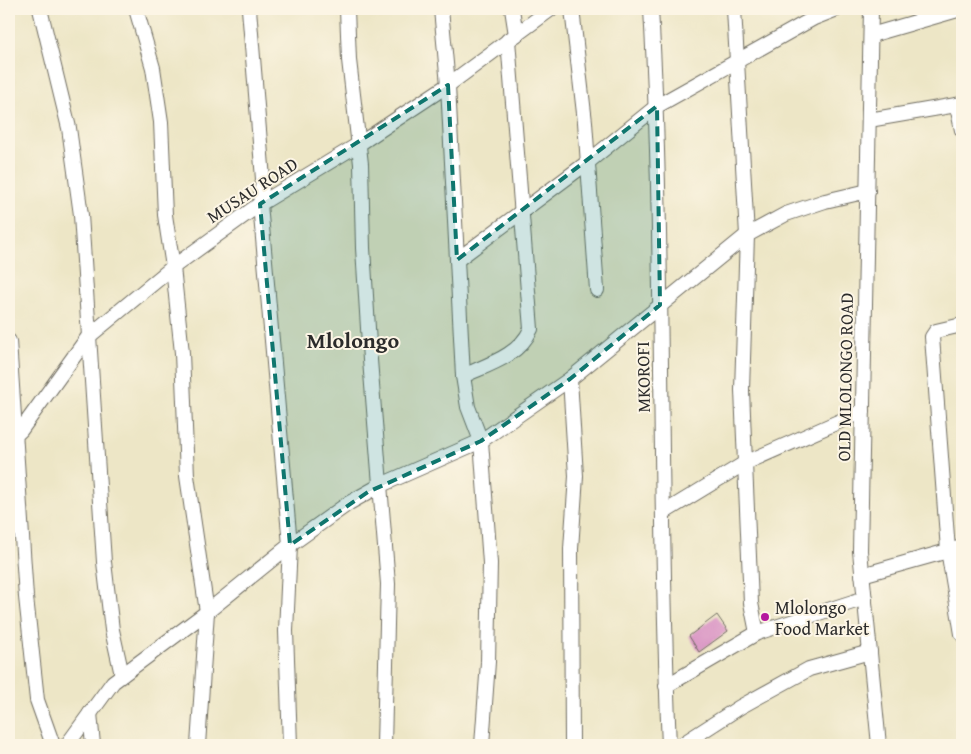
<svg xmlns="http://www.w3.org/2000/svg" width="971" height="754" viewBox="0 0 971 754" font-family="'Gentium Book Plus',serif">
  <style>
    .building { fill: #da96c5 }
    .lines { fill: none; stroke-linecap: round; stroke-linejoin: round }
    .minor-casing { stroke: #6f6c61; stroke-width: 16 }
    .minor { stroke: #fff; stroke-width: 14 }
    .marked { fill: #0f766e; fill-opacity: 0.2; stroke: #0f766e; stroke-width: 4; stroke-dasharray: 10 6; stroke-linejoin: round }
    .poi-dot { fill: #b5179e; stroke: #fcf5e5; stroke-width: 2 }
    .labels { text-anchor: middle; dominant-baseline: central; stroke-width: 4; stroke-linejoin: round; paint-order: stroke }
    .street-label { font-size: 18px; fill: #2b2b2b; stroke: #fcf5e5 }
    .poi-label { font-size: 18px; fill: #2b2b2b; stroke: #fcf5e5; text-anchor: start }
    .district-label { font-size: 22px; font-weight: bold; fill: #2b2b2b; stroke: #fcf5e5 }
  </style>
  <rect width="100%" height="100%" fill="#fcf5e5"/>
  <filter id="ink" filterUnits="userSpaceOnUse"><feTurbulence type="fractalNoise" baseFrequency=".02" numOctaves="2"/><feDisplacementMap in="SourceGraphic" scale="10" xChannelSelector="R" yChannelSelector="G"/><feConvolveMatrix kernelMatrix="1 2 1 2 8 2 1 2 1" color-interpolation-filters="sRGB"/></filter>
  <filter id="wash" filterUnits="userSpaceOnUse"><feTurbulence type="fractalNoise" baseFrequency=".0096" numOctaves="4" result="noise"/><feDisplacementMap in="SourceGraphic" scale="20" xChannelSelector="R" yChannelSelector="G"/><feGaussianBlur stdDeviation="1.12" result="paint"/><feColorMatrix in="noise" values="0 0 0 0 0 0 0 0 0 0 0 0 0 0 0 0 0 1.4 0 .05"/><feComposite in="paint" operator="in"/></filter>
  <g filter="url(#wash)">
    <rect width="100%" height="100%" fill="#ede6c6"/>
    <g id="blocks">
      <polygon class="building" points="717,615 728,631 699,652 689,636"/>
    </g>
  </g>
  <g filter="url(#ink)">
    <use href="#blocks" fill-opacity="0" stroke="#6f6c61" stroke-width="1"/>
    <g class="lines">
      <defs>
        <g id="minor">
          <polyline points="40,9 69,128 81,215 104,562 112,630 122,675"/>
          <polyline points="136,9 153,68 161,122 165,215 173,267 182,353 187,476 207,612 198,745"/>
          <polyline points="249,9 263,179 260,204 290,545 286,631 290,745"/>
          <polyline points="347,9 349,60 361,164 363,248 370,360 388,584 384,745"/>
          <polyline points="441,9 448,85 463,376 468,407 481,441 490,563 488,662 482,745"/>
          <polyline points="512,9 516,35"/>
          <polyline points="572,9 585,122 597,290"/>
          <path d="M 651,9 C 665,254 658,500 669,745"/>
          <polyline points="734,9 747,235 742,390 745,463 751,603 757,633"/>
          <polyline points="871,9 860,551 879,745"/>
          <polyline points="871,35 961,9"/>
          <polyline points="957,106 962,130"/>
          <polyline points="869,120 962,104"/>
          <polyline points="457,260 588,162 657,106 814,18 837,9"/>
          <polyline points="962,325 936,331 932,337 948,550 962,634"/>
          <polyline points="9,341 26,597 37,700 53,745"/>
          <path d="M 463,376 C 489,364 519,356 531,329 L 508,40"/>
          <polyline points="570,379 576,476 571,549 572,745"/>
          <polyline points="9,441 21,430 88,337 173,267 260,204 359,144 448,85 551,9"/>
          <polyline points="663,513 745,463 863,411"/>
          <polyline points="862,575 962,547"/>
          <polyline points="666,686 757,633 865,598"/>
          <polyline points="90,713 93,745"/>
          <polyline points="67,745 113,682 207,612 290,545 349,503 381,485 481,441 570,379 747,235 786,214 825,201 868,191"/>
          <polyline points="681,745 740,707 809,669 870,652"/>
        </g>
      </defs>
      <use href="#minor" class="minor-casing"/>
      <use href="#minor" class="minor"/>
    </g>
  </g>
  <path class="marked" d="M 448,85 L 457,260 L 657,106 L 660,305 L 570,379 L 481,441 L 368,492 L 290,545 L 260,204 Z"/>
  <circle class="poi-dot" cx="765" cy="617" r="5"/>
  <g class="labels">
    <g class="street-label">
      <text transform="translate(252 190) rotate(-33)">MUSAU ROAD</text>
      <text transform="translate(643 377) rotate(-91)">MKOROFI</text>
      <text transform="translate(845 377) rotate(-89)">OLD MLOLONGO ROAD</text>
    </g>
    <g class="poi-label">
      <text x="775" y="607">Mlolongo<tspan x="775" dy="21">Food Market</tspan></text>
    </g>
    <g class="district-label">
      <text x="353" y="340">Mlolongo</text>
    </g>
  </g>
  <rect width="971" height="754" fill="none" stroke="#fcf5e5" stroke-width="30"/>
</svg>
